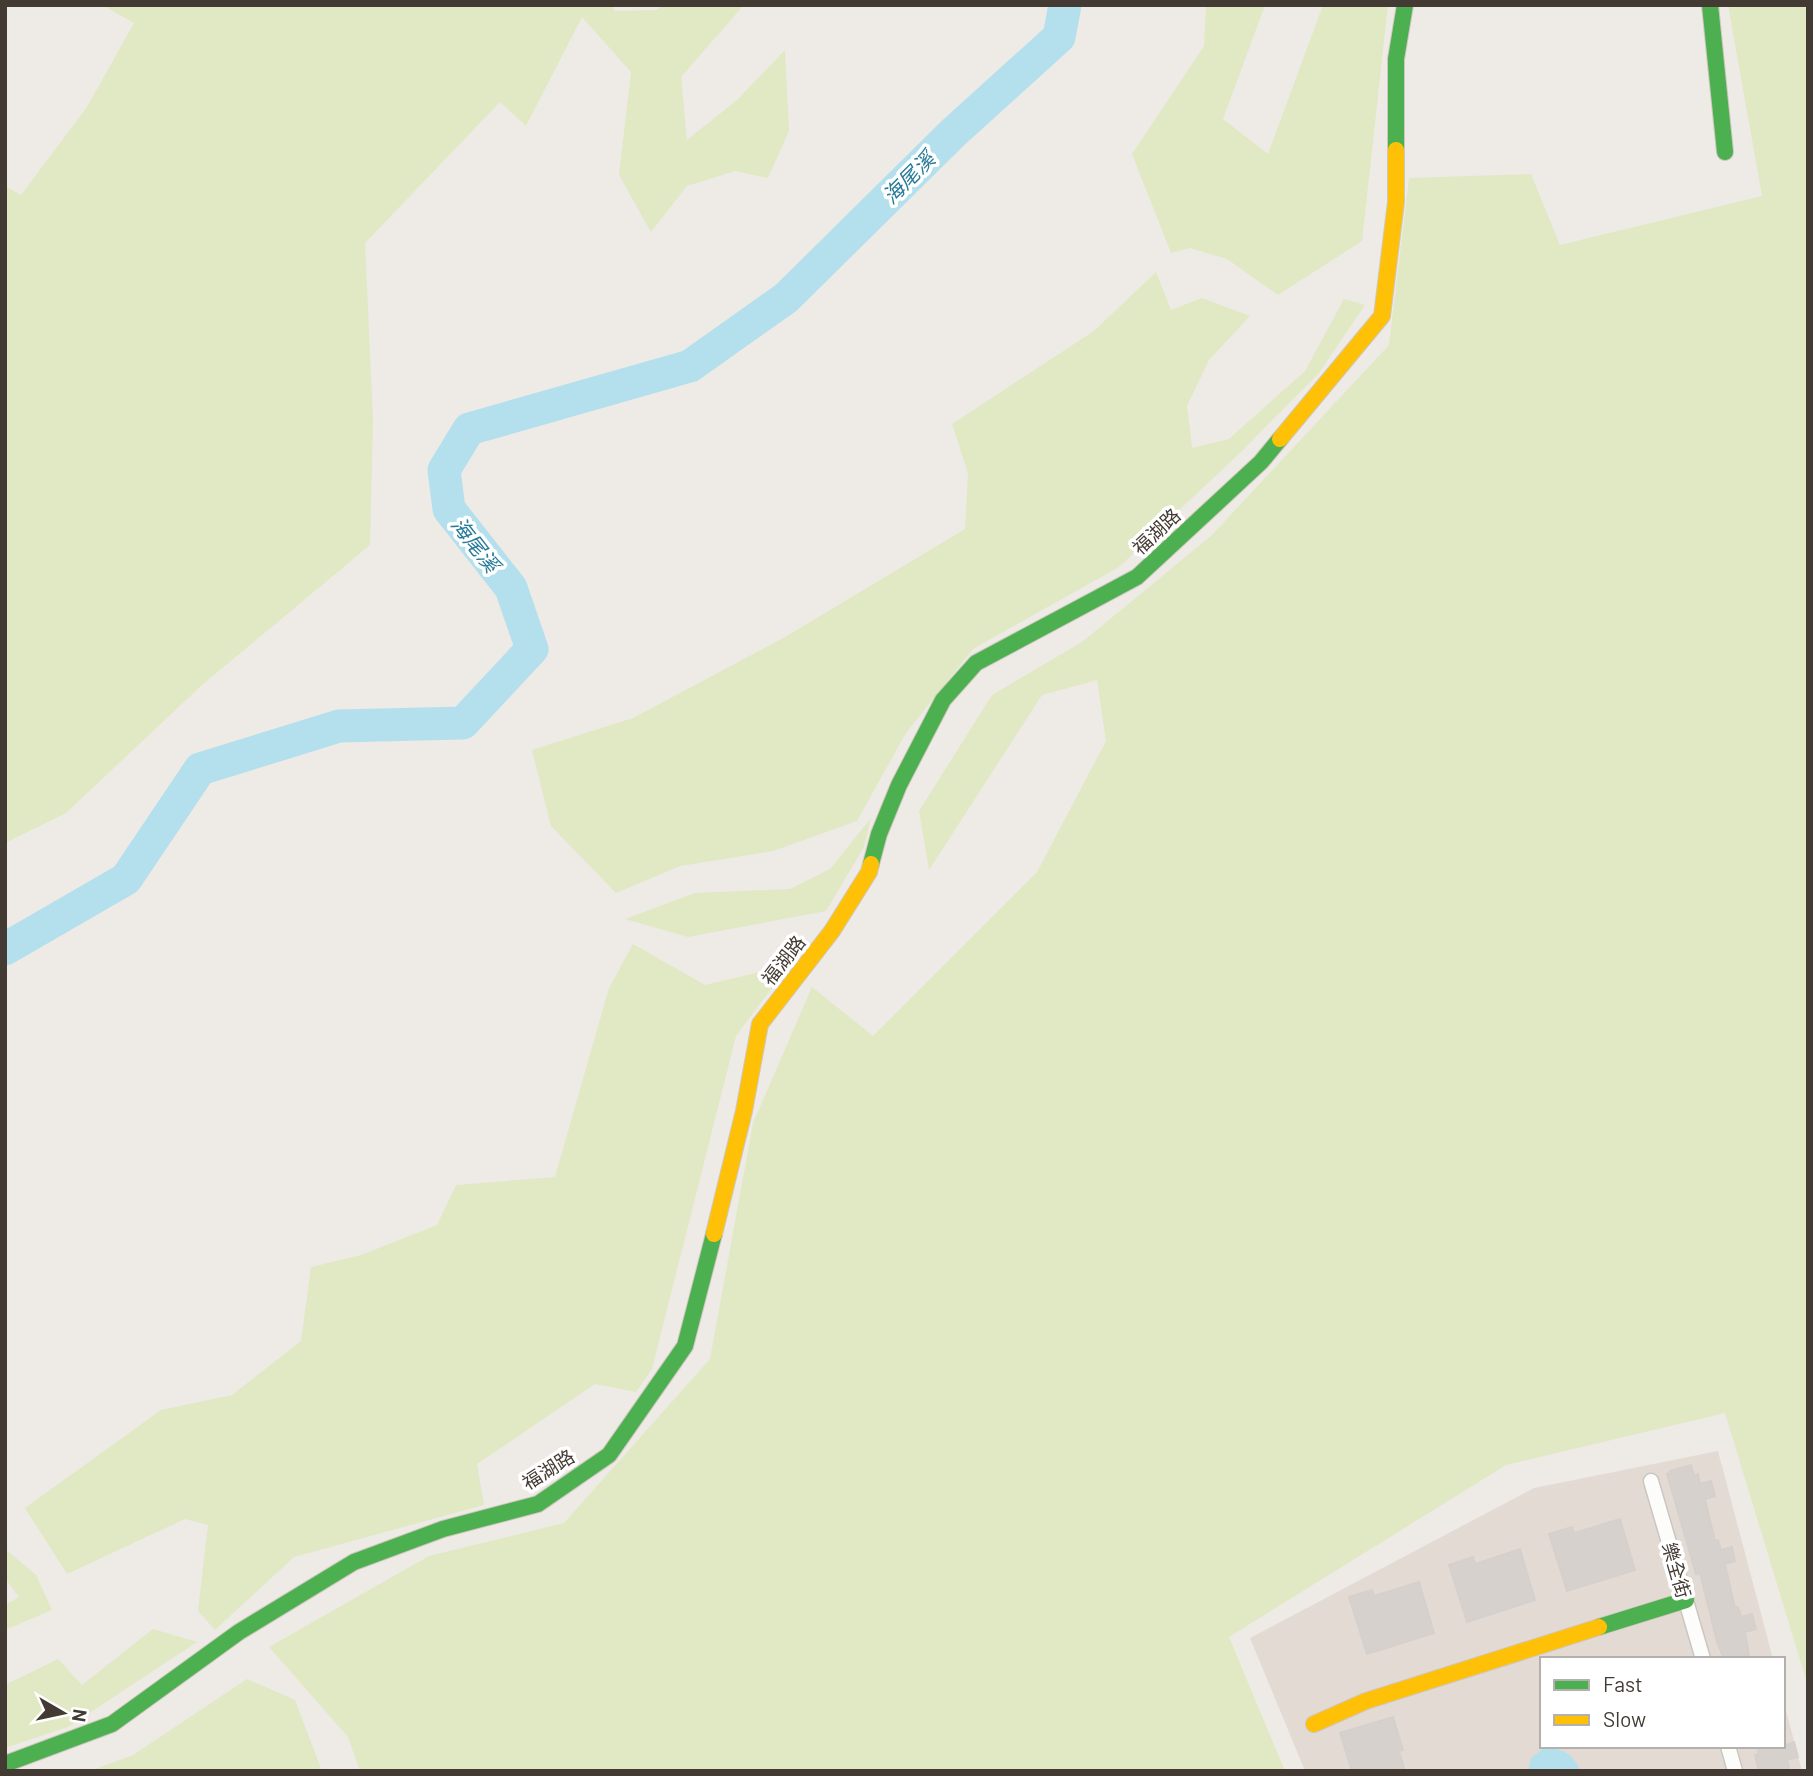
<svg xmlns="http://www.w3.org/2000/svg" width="1813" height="1776" viewBox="0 0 1813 1776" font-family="Barlow,'Noto Sans TC',sans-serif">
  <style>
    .residential { fill: #e3dbd3 }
    .green { fill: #e1e9c4 }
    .water { fill: #b4e0ee }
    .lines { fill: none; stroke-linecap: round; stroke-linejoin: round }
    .river { stroke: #b4e0ee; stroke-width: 33 }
    .building { fill: #d6d1cd; stroke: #d6d0cc; stroke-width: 2 }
    .street-casing { stroke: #cac6c2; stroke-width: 17 }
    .fast-casing { stroke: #cfc7be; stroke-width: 18 }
    .slow-casing { stroke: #cfc7be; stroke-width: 18 }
    .street { stroke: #fcfcfb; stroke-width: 14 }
    .fast { stroke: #4caf50; stroke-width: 16 }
    .slow { stroke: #ffc107; stroke-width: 16 }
    .labels { text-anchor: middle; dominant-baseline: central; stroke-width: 7; stroke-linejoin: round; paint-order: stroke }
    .street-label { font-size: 19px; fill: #433a33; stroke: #fff }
    .water-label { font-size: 21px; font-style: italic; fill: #267b98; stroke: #fff }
  </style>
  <rect width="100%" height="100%" fill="#eeeae6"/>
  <polygon class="residential" points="1718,1451 1773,1659 1542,1659 1542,1746 1783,1746 1783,1699 1802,1771 1305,1771 1250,1638 1534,1488"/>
  <g class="green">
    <polygon points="102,5 614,5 614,11 657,10 662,5 744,5 681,77 687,140 737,100 785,50 789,131 768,178 735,171 687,186 651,232 619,175 631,72 582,17 526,126 500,102 365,243 373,421 370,545 202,685 66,813 5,843 5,186 21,195 87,107 134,23"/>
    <polygon points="1206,5 1265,5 1223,119 1268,154 1323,5 1388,5 1362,241 1278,295 1227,259 1190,248 1171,253 1132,154 1204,46"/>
    <polygon points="1728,5 1808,5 1808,1686 1725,1413 1506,1465 1229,1637 1285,1771 360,1771 348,1737 269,1647 429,1556 564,1523 710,1359 753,1123 812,987 873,1036 1037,872 1106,741 1097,680 1042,695 929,870 919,811 992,695 1082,642 1211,536 1389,345 1409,178 1531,174 1560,245 1762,196"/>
    <polygon points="1156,272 1171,310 1202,298 1250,316 1209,360 1187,406 1192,448 1229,439 1305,371 1344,299 1365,305 1319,373 1242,451 1119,567 973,649 906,733 857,821 773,851 680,866 616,893 551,826 532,750 633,718 785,637 965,529 968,473 952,424 1094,331"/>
    <polygon points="871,818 864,847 826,911 688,937 625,919 695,893 790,889 830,869"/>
    <polygon points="633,944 705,985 789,965 736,1036 652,1369 636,1392 595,1384 477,1464 484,1505 294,1557 215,1630 198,1611 208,1525 185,1519 67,1574 25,1508 161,1410 232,1395 301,1341 311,1267 361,1255 437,1225 456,1185 555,1177 609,988"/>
    <polygon points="5,1549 36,1575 52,1610 5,1630 5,1605 19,1597 5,1578"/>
    <polygon points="153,1629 197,1642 68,1727 5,1748 5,1644 7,1684 58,1659 82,1685"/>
    <polygon points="247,1679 295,1700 322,1771 90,1771 133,1755"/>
  </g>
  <path class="water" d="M 1544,1748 C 1561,1748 1574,1753 1580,1771 L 1528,1771 L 1531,1758 Z"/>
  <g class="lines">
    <polyline class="river" points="5,949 126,879 200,769 339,726 463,723 532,649 511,588 449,509 444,470 469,429 690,366 786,298 953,133 1059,37 1065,5"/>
  </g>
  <g class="building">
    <polygon points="1691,1465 1694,1476 1698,1474 1700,1484 1711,1481 1715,1496 1705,1499 1715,1541 1718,1540 1721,1550 1732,1547 1735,1561 1725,1564 1735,1608 1738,1607 1741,1617 1752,1614 1756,1629 1745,1632 1749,1655 1734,1659 1724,1659 1717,1642 1700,1573 1696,1574 1667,1474 1670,1473 1670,1471"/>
    <polygon points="1620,1519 1635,1570 1567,1591 1549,1534 1572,1527 1574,1533"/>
    <polygon points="1520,1549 1535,1600 1467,1622 1449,1565 1473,1557 1475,1564"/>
    <polygon points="1419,1582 1434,1633 1367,1654 1349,1597 1372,1590 1374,1596"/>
    <polygon points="1393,1717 1403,1750 1399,1751 1405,1771 1352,1771 1340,1733"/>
    <polygon points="1794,1742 1798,1757 1787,1760 1790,1771 1759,1771 1755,1755 1759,1754 1757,1746 1783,1746"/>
  </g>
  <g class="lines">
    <defs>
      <g id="street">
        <polyline points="1651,1481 1703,1659"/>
        <polyline points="1728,1746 1735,1771"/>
      </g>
      <g id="fast">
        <polyline points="1710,5 1725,152"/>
        <polyline points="1396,150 1396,59 1405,5"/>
        <polyline points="871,864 879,834 899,785 943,700 976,663 1137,577 1261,462 1280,439"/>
        <polyline points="1599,1627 1686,1600"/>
        <polyline points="5,1764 112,1724 239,1632 354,1562 443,1529 538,1504 609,1455 685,1346 714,1234"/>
      </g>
      <g id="slow">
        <polyline points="1280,439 1382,316 1396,202 1396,150"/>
        <polyline points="714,1234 744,1111 760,1024 832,931 869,872 871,864"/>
        <polyline points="1314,1724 1366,1701 1599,1627"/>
      </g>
    </defs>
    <use href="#street" class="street-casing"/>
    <use href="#fast" class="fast-casing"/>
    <use href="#slow" class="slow-casing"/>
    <use href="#street" class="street"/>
    <use href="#fast" class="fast"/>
    <use href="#slow" class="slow"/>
  </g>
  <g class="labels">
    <g class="street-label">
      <text transform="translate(1156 531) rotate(-43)">福湖路</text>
      <text transform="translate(783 960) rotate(-52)">福湖路</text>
      <text transform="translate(548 1469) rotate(-32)">福湖路</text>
      <text transform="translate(1677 1570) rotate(74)">樂全街</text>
    </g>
    <g class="water-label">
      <text transform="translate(908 177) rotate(-45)">海尾溪</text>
      <text transform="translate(476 544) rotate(52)">海尾溪</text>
    </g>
  </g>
  <rect width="1813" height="1776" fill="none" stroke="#433a33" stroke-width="14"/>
  <rect x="1540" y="1657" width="245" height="91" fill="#ffffff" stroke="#b4b0ad" stroke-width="2"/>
  <rect x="1554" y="1680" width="35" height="10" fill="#4caf50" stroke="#b4b0ad" stroke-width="2"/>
  <text x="1603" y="1692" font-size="21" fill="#433a33">Fast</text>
  <rect x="1554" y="1715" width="35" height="10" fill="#ffc107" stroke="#b4b0ad" stroke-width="2"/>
  <text x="1603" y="1727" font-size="21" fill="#433a33">Slow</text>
  <g transform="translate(63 1713) rotate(99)" stroke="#ffffff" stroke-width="5" paint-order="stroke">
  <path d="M0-5L12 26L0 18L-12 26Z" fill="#433a33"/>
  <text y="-10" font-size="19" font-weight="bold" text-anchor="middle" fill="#433a33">N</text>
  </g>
</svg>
